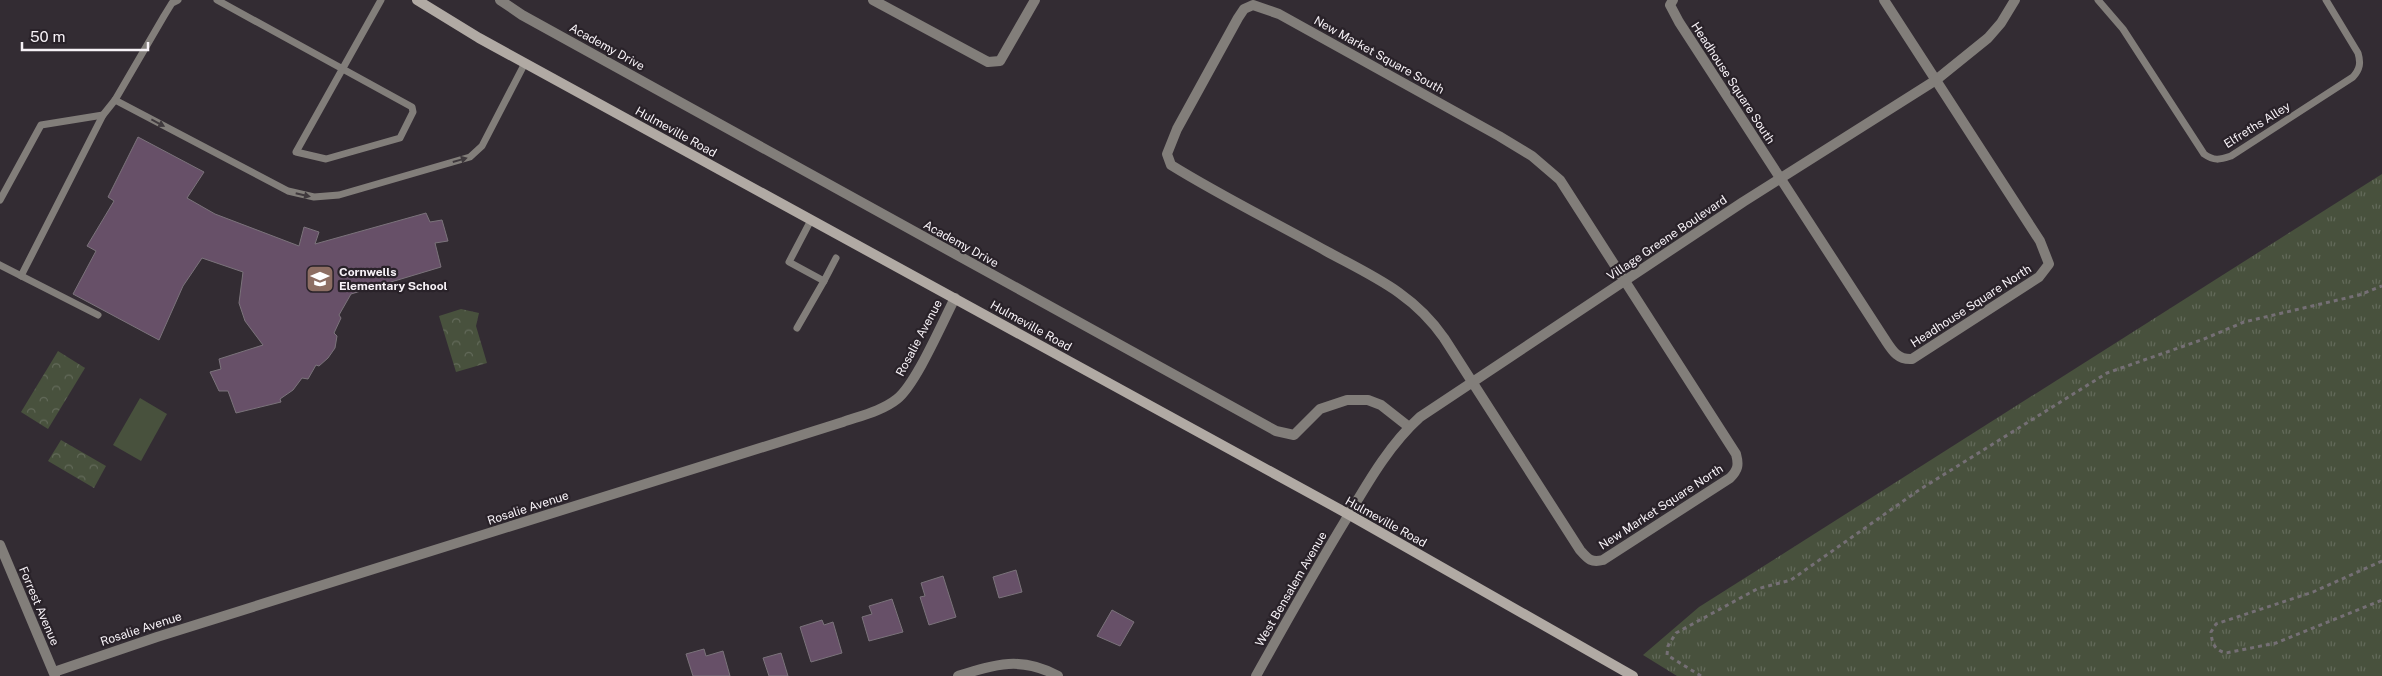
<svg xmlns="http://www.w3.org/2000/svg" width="2382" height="676" viewBox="0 0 2382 676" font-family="'Public Sans',sans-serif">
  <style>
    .grass { fill: url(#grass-tufts) }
    .park { fill: url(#park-crowns) }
    .garden { fill: #48513d }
    .building { fill: #675068; stroke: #7b737b }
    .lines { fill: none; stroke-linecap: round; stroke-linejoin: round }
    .path { stroke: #756f75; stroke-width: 3; stroke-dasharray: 4 4; stroke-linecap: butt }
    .service { stroke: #827e7a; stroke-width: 7 }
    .minor { stroke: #827e7a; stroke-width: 10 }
    .secondary { stroke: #b1aaa4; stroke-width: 10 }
    .oneway { fill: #3f393d }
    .labels { text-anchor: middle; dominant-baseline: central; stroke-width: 4.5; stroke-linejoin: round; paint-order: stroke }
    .street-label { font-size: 12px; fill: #f7f2f7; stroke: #292229 }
    .poi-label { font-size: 12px; font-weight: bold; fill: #f7f2f7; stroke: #292229; text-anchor: start }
  </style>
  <defs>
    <pattern id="grass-tufts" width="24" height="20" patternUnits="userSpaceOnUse" patternTransform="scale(1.25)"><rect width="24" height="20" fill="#48513d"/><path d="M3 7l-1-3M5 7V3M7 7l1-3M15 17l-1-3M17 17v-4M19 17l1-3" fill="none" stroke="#636a5a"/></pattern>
    <pattern id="park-crowns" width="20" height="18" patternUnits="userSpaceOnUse" patternTransform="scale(1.25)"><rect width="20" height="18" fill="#48513d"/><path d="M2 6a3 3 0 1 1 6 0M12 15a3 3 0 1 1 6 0" fill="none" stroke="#636a5a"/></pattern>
  </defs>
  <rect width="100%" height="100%" fill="#332c33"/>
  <polygon class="grass" points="2382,174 2382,676 1677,676 1643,655 1699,607"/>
  <g class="park">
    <polygon points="461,309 479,313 476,326 487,363 456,372 439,316"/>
    <polygon points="58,351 85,368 48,429 21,412"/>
    <polygon points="61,440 106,466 94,488 48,461"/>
  </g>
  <polygon class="garden" points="140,398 167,414 141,461 113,445"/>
  <g class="building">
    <polygon points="138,137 204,172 187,198 215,214 299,246 304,227 319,232 315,244 426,213 430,222 442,220 448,241 435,243 441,267 351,294 339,315 341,318 334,333 337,336 335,348 328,358 319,366 316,365 308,379 302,378 293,390 280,399 281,402 236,413 228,391 219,391 210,372 221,369 219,359 263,345 245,321 239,303 243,272 202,258 183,286 159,340 73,294 96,251 87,246 114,201 108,197"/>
    <polygon points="1016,570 1022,592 999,598 993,577"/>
    <polygon points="943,576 956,617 929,625 920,597 925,596 921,583"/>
    <polygon points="892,599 903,632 869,641 862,617 872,614 869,606"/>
    <polygon points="1112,610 1134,622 1120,646 1097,636"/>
    <polygon points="822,620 824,625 833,622 842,653 811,662 800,627"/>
    <polygon points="704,649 706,656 723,651 730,676 693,676 686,654"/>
    <polygon points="781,653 788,676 769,676 763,658"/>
  </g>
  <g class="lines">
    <g class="path">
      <path d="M 2382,561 L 2313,592 L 2216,624 L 2211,632 C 2212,643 2214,650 2226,653 L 2276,643 L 2382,600"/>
      <polyline points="1701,676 1667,655 1668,646 1676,633 1757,589 1791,580 1919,490 2107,373 2204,339 2244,322 2359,295 2382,286"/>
    </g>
    <g class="service">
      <polyline points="217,0 412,107 413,112 400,138 326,159 296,152 381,0"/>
      <path d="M 2098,0 L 2123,29 L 2204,154 C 2214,161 2219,160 2231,156 L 2353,77 C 2360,69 2361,63 2358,53 L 2326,0"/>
      <polyline points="115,100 288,191 314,197 339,195 470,157 482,146 525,63"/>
      <polyline points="0,200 41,125 103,115 115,100 164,16 172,3 178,0"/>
      <polyline points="811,220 789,262 824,281 836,258"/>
      <polyline points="0,265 98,315"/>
      <polyline points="21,276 103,115"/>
      <polyline points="797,328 824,281"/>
    </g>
    <g class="minor">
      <polyline points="500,0 522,15 1276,431 1294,435 1320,409 1347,400 1368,400 1381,405 1409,427"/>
      <polyline points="873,0 988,62 1000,61 1035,0"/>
      <path d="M 1673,0 L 1670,5 L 1679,22 L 1884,338 C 1892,350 1897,360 1912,359 L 2039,277 L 2049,264 L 2040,241 L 1884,0"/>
      <path d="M 1253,5 L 1279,14 L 1499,136 L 1532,156 L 1560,180 L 1736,454 C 1739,465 1738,470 1730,478 L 1603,560 C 1591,563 1588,559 1580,550 L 1444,338 C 1413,293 1372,276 1326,251 C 1274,222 1221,196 1171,165 L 1167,154 L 1177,129 L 1238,18 L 1244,9 Z"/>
      <polyline points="0,545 55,676"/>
      <path d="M 54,672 L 157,637 L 843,422 C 860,416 882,411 897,399 C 916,384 942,323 955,298"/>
      <path d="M 958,676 C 996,664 1021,656 1058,676"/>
      <path d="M 1256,676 C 1285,624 1314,572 1345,521 C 1367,484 1388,446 1420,417 L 1743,202 L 1936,80 L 1988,38 L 2001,23 L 2015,0"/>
    </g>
    <polyline class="secondary" points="417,0 479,38 1348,514 1633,676"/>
  </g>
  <defs><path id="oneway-solid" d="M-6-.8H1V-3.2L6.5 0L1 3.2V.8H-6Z" transform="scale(1.25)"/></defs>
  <g class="oneway">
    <use href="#oneway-solid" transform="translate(158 123) rotate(28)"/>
    <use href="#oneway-solid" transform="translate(460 160) rotate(-16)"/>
    <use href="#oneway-solid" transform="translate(303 195) rotate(13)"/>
  </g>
  <defs>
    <symbol id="school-square" viewBox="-11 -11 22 22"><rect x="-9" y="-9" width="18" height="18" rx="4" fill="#8d6e63" stroke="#292229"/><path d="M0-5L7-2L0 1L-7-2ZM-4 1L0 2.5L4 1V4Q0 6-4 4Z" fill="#fff"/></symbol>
  </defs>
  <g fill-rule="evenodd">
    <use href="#school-square" x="304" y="263" width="32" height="32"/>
  </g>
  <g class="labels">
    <g class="street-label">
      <text transform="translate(607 47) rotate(29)">Academy Drive</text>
      <text transform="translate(1379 55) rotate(29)">New Market Square South</text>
      <text transform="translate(1733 83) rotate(57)">Headhouse Square South</text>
      <text transform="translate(2257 125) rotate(-32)">Elfreths Alley</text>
      <text transform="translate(676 132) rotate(29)">Hulmeville Road</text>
      <text transform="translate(1667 238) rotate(-34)">Village Greene Boulevard</text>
      <text transform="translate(961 244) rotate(29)">Academy Drive</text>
      <text transform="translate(1971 306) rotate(-33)">Headhouse Square North</text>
      <text transform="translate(1031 326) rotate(29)">Hulmeville Road</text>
      <text transform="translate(919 338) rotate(-62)">Rosalie Avenue</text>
      <text transform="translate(1661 507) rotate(-33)">New Market Square North</text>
      <text transform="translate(528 508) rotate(-18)">Rosalie Avenue</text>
      <text transform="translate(1386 522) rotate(29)">Hulmeville Road</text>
      <text transform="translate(1291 589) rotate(-60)">West Bensalem Avenue</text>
      <text transform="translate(39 606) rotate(67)">Forrest Avenue</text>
      <text transform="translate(141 629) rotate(-18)">Rosalie Avenue</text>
    </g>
    <g class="poi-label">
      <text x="339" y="272">Cornwells<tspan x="339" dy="14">Elementary School</tspan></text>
    </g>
  </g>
  <path d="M22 42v8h126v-8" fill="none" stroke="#f7f2f7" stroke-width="2.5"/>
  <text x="30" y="42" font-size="15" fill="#f7f2f7" stroke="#292229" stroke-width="4" paint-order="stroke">50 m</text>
</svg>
